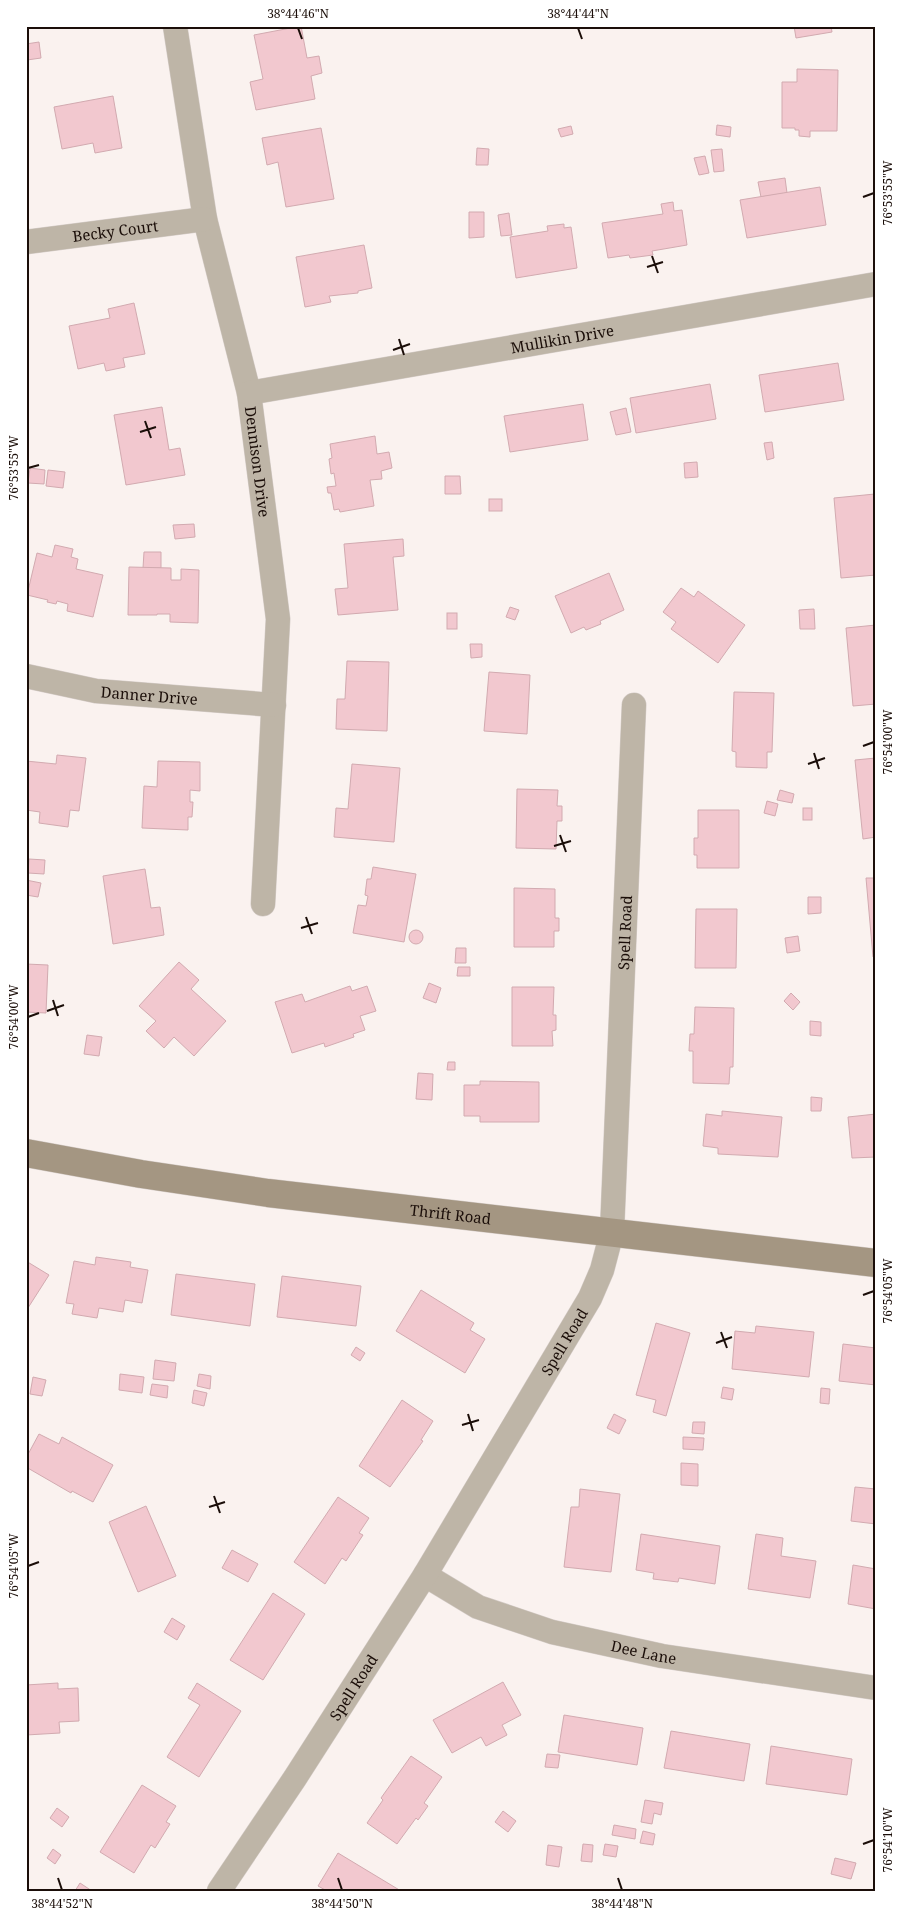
<svg xmlns="http://www.w3.org/2000/svg" width="902" height="1917" viewBox="0 0 902 1917" font-family="'Noto Serif',serif">
  <style>
    .building { fill: #f2c8cf; stroke: #d2aab0 }
    .lines { fill: none; stroke-linecap: round; stroke-linejoin: round }
    .street-casing { stroke: #d6ceca; stroke-width: 25 }
    .secondary-casing { stroke: #d6ceca; stroke-width: 29 }
    .street { stroke: #beb5a7; stroke-width: 24 }
    .secondary { stroke: #a49682; stroke-width: 28 }
    .ticks { fill: none; stroke: #1b0e09; stroke-width: 2 }
    .labels { text-anchor: middle; dominant-baseline: central; stroke-width: 4; stroke-linejoin: round; paint-order: stroke }
    .street-label { font-size: 15px; fill: #1b0e09; stroke: #fff }
    .neatline { fill: none; stroke: #1b0e09; stroke-width: 2 }
    .ticks-label { font-size: 12px; text-anchor: middle; fill: #1b0e09 }
  </style>
  <rect width="100%" height="100%" fill="#faf2ef"/>
  <g class="building">
    <polygon points="301,26 307,58 319,56 322,73 311,76 315,99 256,110 250,82 263,79 254,35"/>
    <polygon points="794,26 831,26 832,32 796,38"/>
    <polygon points="39,42 41,58 27,60 26,44"/>
    <polygon points="797,69 838,70 837,131 810,131 810,137 799,136 799,130 795,130 795,128 782,128 782,82 797,82"/>
    <polygon points="113,96 122,148 95,153 93,143 62,149 54,107"/>
    <polygon points="717,125 731,127 730,137 716,135"/>
    <polygon points="571,126 573,134 561,137 558,129"/>
    <polygon points="321,128 334,199 286,207 278,162 267,165 262,138"/>
    <polygon points="477,148 489,149 488,165 476,165"/>
    <polygon points="722,149 724,171 714,172 711,150"/>
    <polygon points="705,156 709,173 699,175 694,158"/>
    <polygon points="785,178 787,193 761,197 758,182"/>
    <polygon points="820,187 826,225 747,238 740,200"/>
    <polygon points="673,202 674,211 682,210 687,245 652,251 653,255 630,258 629,255 608,258 602,223 663,214 661,204"/>
    <polygon points="469,212 484,212 484,237 469,238"/>
    <polygon points="509,213 512,235 501,236 498,215"/>
    <polygon points="564,224 564,228 571,227 577,268 516,278 510,237 548,231 547,226"/>
    <polygon points="364,245 372,288 358,291 358,293 329,296 331,302 305,307 296,257"/>
    <polygon points="134,303 145,354 123,358 125,367 106,371 104,363 78,369 69,326 110,318 108,309"/>
    <polygon points="838,363 844,400 765,412 759,375"/>
    <polygon points="710,384 716,419 636,433 630,398"/>
    <polygon points="583,404 588,440 510,452 504,416"/>
    <polygon points="162,407 169,450 180,448 185,475 126,485 114,415"/>
    <polygon points="626,408 631,432 616,435 610,412"/>
    <polygon points="375,436 377,454 389,452 392,468 381,471 382,479 370,480 374,506 340,512 339,509 334,510 331,493 328,493 327,487 336,486 334,473 331,474 329,459 332,458 330,444"/>
    <polygon points="772,442 774,458 767,460 764,443"/>
    <polygon points="697,462 698,477 685,478 684,463"/>
    <polygon points="30,468 45,470 44,484 28,483"/>
    <polygon points="48,470 65,472 63,488 46,486"/>
    <polygon points="445,476 460,476 461,494 445,494"/>
    <polygon points="875,494 876,575 841,578 834,498"/>
    <rect x="489" y="499" width="13" height="12"/>
    <polygon points="194,524 195,537 175,539 173,525"/>
    <polygon points="403,539 404,556 393,557 398,610 338,615 335,589 348,588 344,544"/>
    <polygon points="55,545 73,549 71,557 78,559 76,569 103,575 93,617 67,611 68,604 57,601 56,604 47,602 48,600 27,595 37,553 52,557"/>
    <polygon points="144,552 161,552 161,568 143,568"/>
    <polygon points="129,567 171,568 171,580 181,580 181,569 199,570 198,623 170,622 170,614 157,614 157,615 128,615"/>
    <polygon points="609,573 624,610 600,621 601,624 586,630 584,627 571,633 555,596"/>
    <polygon points="681,588 694,597 698,591 745,625 718,663 671,629 676,622 663,612"/>
    <polygon points="510,607 519,610 515,620 506,617"/>
    <polygon points="814,609 815,629 800,629 799,610"/>
    <rect x="447" y="613" width="10" height="16"/>
    <polygon points="876,625 876,704 853,706 846,628"/>
    <polygon points="470,644 482,644 482,657 471,658"/>
    <polygon points="347,661 389,662 387,731 336,729 337,699 345,699"/>
    <polygon points="489,672 530,675 527,734 484,731"/>
    <polygon points="734,692 774,693 772,752 767,752 767,768 736,767 736,752 732,751"/>
    <polygon points="57,755 86,758 79,811 70,810 68,827 39,823 40,812 26,810 26,761 56,764"/>
    <polygon points="876,758 876,837 863,839 855,760"/>
    <polygon points="158,761 200,762 200,791 190,790 190,802 193,802 192,817 188,817 188,830 142,828 144,786 157,787"/>
    <polygon points="352,764 400,768 394,842 334,837 336,808 348,809"/>
    <polygon points="517,789 558,790 557,806 562,806 562,821 557,821 556,849 516,848"/>
    <polygon points="780,790 794,794 792,803 777,800"/>
    <polygon points="767,801 778,804 775,816 764,813"/>
    <rect x="803" y="808" width="9" height="12"/>
    <polygon points="698,810 739,810 739,868 697,868 697,855 694,855 694,838 698,838"/>
    <polygon points="29,859 45,860 44,874 28,873"/>
    <polygon points="373,867 416,874 404,942 353,933 358,905 366,906 368,896 365,895 367,879 371,879"/>
    <polygon points="145,869 151,908 160,907 164,935 113,944 103,876"/>
    <polygon points="866,878 876,878 876,957 873,957"/>
    <polygon points="26,880 41,883 38,897 26,895"/>
    <polygon points="514,888 555,889 555,918 559,918 559,931 554,931 554,947 514,947"/>
    <polygon points="808,897 821,897 821,913 808,914"/>
    <polygon points="696,909 737,909 736,968 695,968"/>
    <circle cx="416" cy="937" r="7"/>
    <polygon points="798,936 800,951 787,953 785,938"/>
    <polygon points="456,948 466,948 466,963 455,963"/>
    <polygon points="179,962 199,980 191,989 226,1021 194,1056 174,1037 164,1048 146,1031 156,1021 139,1006"/>
    <polygon points="26,964 48,965 46,1013 26,1012"/>
    <polygon points="458,967 470,967 470,976 457,976"/>
    <polygon points="429,983 441,988 436,1003 423,998"/>
    <polygon points="350,986 352,991 367,986 376,1011 360,1016 365,1030 353,1034 354,1037 325,1047 324,1043 292,1053 275,1002 302,994 305,1002"/>
    <polygon points="512,987 554,987 553,1015 556,1015 556,1030 552,1031 553,1046 512,1046"/>
    <polygon points="791,993 800,1002 793,1010 784,1001"/>
    <polygon points="695,1007 734,1008 733,1067 730,1067 729,1084 693,1083 693,1051 689,1051 690,1034 694,1034"/>
    <polygon points="810,1021 821,1022 821,1036 810,1035"/>
    <polygon points="87,1035 102,1037 99,1056 84,1054"/>
    <polygon points="448,1062 455,1062 455,1070 447,1070"/>
    <polygon points="418,1073 433,1074 432,1100 416,1099"/>
    <polygon points="480,1081 539,1082 539,1122 480,1122 480,1116 464,1116 464,1085 480,1085"/>
    <polygon points="811,1097 822,1098 821,1111 811,1111"/>
    <polygon points="722,1111 782,1117 778,1157 718,1154 718,1148 703,1146 706,1114 722,1116"/>
    <polygon points="876,1114 876,1157 852,1158 848,1117"/>
    <polygon points="96,1257 131,1262 130,1267 148,1270 142,1303 125,1300 123,1312 99,1308 97,1318 72,1314 74,1304 66,1303 74,1261 95,1265"/>
    <polygon points="26,1261 49,1275 26,1311"/>
    <polygon points="176,1274 255,1284 250,1326 171,1315"/>
    <polygon points="282,1276 361,1286 356,1326 277,1317"/>
    <polygon points="421,1290 474,1323 470,1330 485,1339 465,1373 396,1331"/>
    <polygon points="656,1323 690,1333 666,1416 653,1412 656,1400 636,1395"/>
    <polygon points="756,1326 814,1332 809,1377 732,1369 735,1331 755,1333"/>
    <polygon points="843,1344 876,1348 876,1385 839,1381"/>
    <polygon points="356,1347 365,1353 360,1361 351,1355"/>
    <polygon points="155,1360 176,1363 174,1381 153,1379"/>
    <polygon points="120,1374 144,1377 142,1393 119,1390"/>
    <polygon points="199,1374 211,1376 210,1389 197,1386"/>
    <polygon points="33,1377 46,1380 42,1396 30,1394"/>
    <polygon points="152,1384 168,1386 167,1398 150,1395"/>
    <polygon points="723,1387 734,1389 732,1400 721,1398"/>
    <polygon points="821,1388 830,1389 829,1404 820,1403"/>
    <polygon points="194,1390 207,1393 204,1406 192,1403"/>
    <polygon points="402,1400 433,1421 421,1440 423,1441 390,1487 359,1466"/>
    <polygon points="614,1414 626,1420 619,1434 607,1428"/>
    <polygon points="693,1422 705,1422 704,1434 692,1433"/>
    <polygon points="39,1434 59,1444 62,1437 113,1465 93,1502 72,1491 71,1493 26,1467 26,1458"/>
    <polygon points="683,1437 704,1438 703,1450 683,1449"/>
    <polygon points="681,1463 698,1464 698,1486 681,1485"/>
    <polygon points="855,1487 876,1489 876,1524 851,1521"/>
    <polygon points="580,1489 620,1494 611,1572 564,1567 571,1507 579,1507"/>
    <polygon points="338,1497 369,1518 359,1533 363,1535 346,1561 342,1558 325,1584 294,1562"/>
    <polygon points="146,1506 176,1576 138,1592 109,1522"/>
    <polygon points="641,1534 720,1546 715,1584 679,1578 678,1582 653,1579 654,1573 636,1570"/>
    <polygon points="756,1534 783,1538 781,1556 816,1561 810,1598 748,1589"/>
    <polygon points="232,1550 258,1564 248,1582 222,1568"/>
    <polygon points="853,1565 876,1569 876,1609 848,1604"/>
    <polygon points="273,1593 305,1614 263,1680 230,1660"/>
    <polygon points="172,1618 185,1626 177,1640 164,1632"/>
    <polygon points="503,1682 521,1715 502,1725 507,1735 486,1746 481,1737 452,1753 433,1720"/>
    <polygon points="58,1683 58,1689 78,1688 79,1721 59,1722 60,1733 26,1735 26,1685"/>
    <polygon points="197,1683 241,1711 199,1777 167,1757 200,1705 188,1698"/>
    <polygon points="564,1715 643,1728 637,1765 558,1752"/>
    <polygon points="671,1731 750,1744 744,1781 664,1768"/>
    <polygon points="771,1746 852,1759 847,1795 766,1784"/>
    <polygon points="547,1754 560,1755 558,1768 545,1767"/>
    <polygon points="411,1756 442,1777 424,1803 428,1806 418,1820 416,1818 397,1844 367,1823 383,1800 381,1798"/>
    <polygon points="142,1785 176,1806 166,1822 170,1824 155,1848 151,1845 134,1873 100,1852"/>
    <polygon points="645,1800 663,1803 661,1815 654,1813 652,1824 641,1822"/>
    <polygon points="57,1808 69,1817 62,1827 50,1818"/>
    <polygon points="503,1811 516,1821 508,1832 495,1822"/>
    <polygon points="614,1825 636,1829 635,1839 612,1835"/>
    <polygon points="643,1831 655,1834 653,1845 640,1843"/>
    <polygon points="583,1844 593,1845 592,1862 581,1861"/>
    <polygon points="605,1844 618,1846 616,1857 603,1855"/>
    <polygon points="548,1845 562,1847 559,1867 546,1865"/>
    <polygon points="53,1849 61,1855 55,1864 47,1858"/>
    <polygon points="338,1853 401,1891 327,1891 318,1886"/>
    <polygon points="835,1858 856,1863 851,1879 831,1874"/>
    <polygon points="80,1883 92,1891 75,1891"/>
  </g>
  <g class="lines">
    <defs>
      <g id="street">
        <path id="s1" d="M 175,26 L 205,219 L 249,393 L 278,619 L 263,904"/>
        <path id="s2" d="M 26,242 L 205,219"/>
        <path id="s3" d="M 249,393 L 876,284"/>
        <path id="s4" d="M 26,676 L 96,691 L 274,705"/>
        <path id="s5" d="M 425,1575 L 478,1607 L 552,1632 L 662,1656 L 876,1688"/>
        <path id="s6" d="M 219,1891 L 295,1778 L 425,1575 L 590,1298 L 602,1270 L 612,1232 L 634,705"/>
      </g>
      <g id="secondary">
        <path id="s7" d="M 26,1153 L 141,1174 L 268,1193 L 876,1263"/>
      </g>
    </defs>
    <use href="#street" class="street-casing"/>
    <use href="#secondary" class="secondary-casing"/>
    <use href="#street" class="street"/>
    <use href="#secondary" class="secondary"/>
  </g>
  <path class="ticks" d="M 298,28 L 302,39M 578,28 L 582,39M 863,197 L 874,193M 652,256 L 658,273M 647,267 L 663,262M 399,339 L 404,355M 393,350 L 410,344M 145,421 L 151,438M 140,432 L 156,427M 28,468 L 39,465M 863,746 L 874,742M 814,753 L 819,769M 808,764 L 825,758M 560,835 L 566,852M 554,846 L 571,841M 306,917 L 312,934M 301,928 L 318,923M 53,1000 L 58,1016M 47,1011 L 64,1005M 28,1017 L 39,1013M 863,1295 L 874,1291M 721,1332 L 727,1348M 716,1343 L 732,1337M 468,1414 L 473,1431M 462,1425 L 479,1420M 214,1496 L 220,1513M 209,1507 L 225,1502M 28,1566 L 39,1562M 863,1844 L 874,1840M 58,1878 L 62,1890M 338,1878 L 342,1890M 618,1878 L 622,1890"/>
  <g class="labels">
    <g class="street-label">
      <text stroke="none"><textPath href="#s2" startOffset="90">Becky Court</textPath></text>
      <text stroke="none"><textPath href="#s3" startOffset="318">Mullikin Drive</textPath></text>
      <text stroke="none"><textPath href="#s1" startOffset="444">Dennison Drive</textPath></text>
      <text stroke="none"><textPath href="#s4" startOffset="125">Danner Drive</textPath></text>
      <text stroke="none"><textPath href="#s6" startOffset="1069">Spell Road</textPath></text>
      <text stroke="none"><textPath href="#s7" startOffset="429">Thrift Road</textPath></text>
      <text stroke="none"><textPath href="#s6" startOffset="649">Spell Road</textPath></text>
      <text stroke="none"><textPath href="#s5" startOffset="234">Dee Lane</textPath></text>
      <text stroke="none"><textPath href="#s6" startOffset="244">Spell Road</textPath></text>
    </g>
  </g>
  <rect width="902" height="1917" fill="none" stroke="#ffffff" stroke-width="55"/>
  <rect x="28" y="28" width="846" height="1862" class="neatline"/>
  <g class="ticks-label">
    <text x="298" y="18">38°44'46"N</text>
    <text x="578" y="18">38°44'44"N</text>
    <text transform="translate(888 193) rotate(-90)" y="4">76°53'55"W</text>
    <text transform="translate(14 468) rotate(-90)" y="4">76°53'55"W</text>
    <text transform="translate(888 742) rotate(-90)" y="4">76°54'00"W</text>
    <text transform="translate(14 1017) rotate(-90)" y="4">76°54'00"W</text>
    <text transform="translate(888 1291) rotate(-90)" y="4">76°54'05"W</text>
    <text transform="translate(14 1566) rotate(-90)" y="4">76°54'05"W</text>
    <text transform="translate(888 1840) rotate(-90)" y="4">76°54'10"W</text>
    <text x="62" y="1908">38°44'52"N</text>
    <text x="342" y="1908">38°44'50"N</text>
    <text x="622" y="1908">38°44'48"N</text>
  </g>
</svg>
